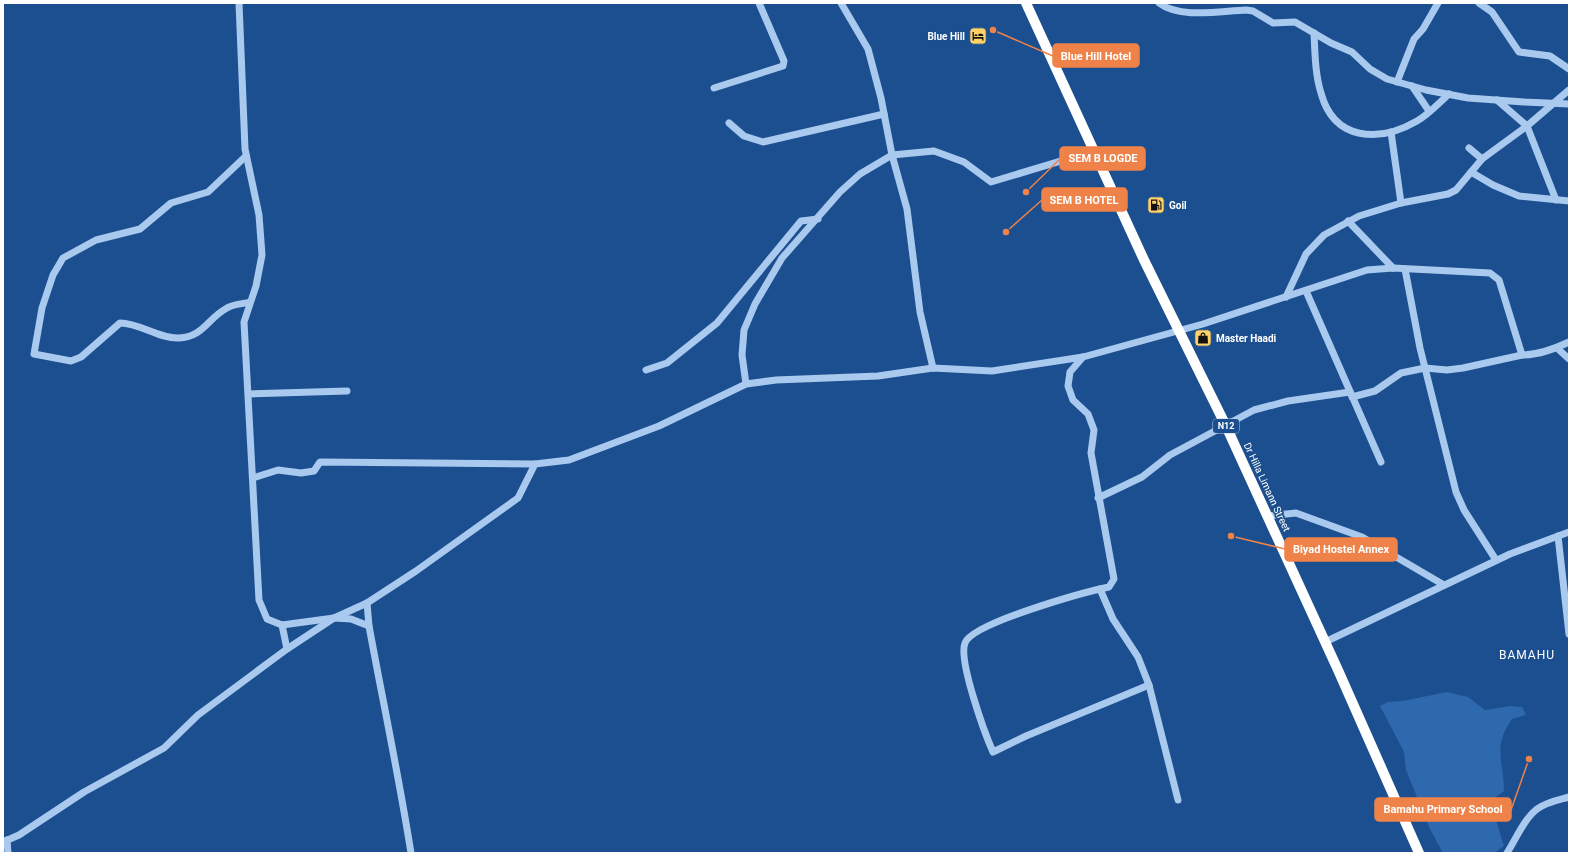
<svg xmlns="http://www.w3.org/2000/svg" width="1572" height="856" viewBox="0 0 1572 856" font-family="Roboto,sans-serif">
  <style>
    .green { fill: #2e69ad }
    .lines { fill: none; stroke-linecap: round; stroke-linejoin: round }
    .minor { stroke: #a9c9ee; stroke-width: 7 }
    .highway { stroke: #fff; stroke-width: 10 }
    .labels { text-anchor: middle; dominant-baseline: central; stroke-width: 3.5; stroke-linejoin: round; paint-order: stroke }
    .shield { fill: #1b4f8f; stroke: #bbcadd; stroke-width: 1 }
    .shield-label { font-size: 9px; font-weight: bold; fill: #fff }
    .poi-label { font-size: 10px; font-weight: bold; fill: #fff; stroke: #1b4f8f; text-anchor: start }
    .street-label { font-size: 10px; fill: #fff; stroke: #1b4f8f }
    .quarter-label { font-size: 12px; letter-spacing: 1px; fill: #fff; stroke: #1b4f8f }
    .leader { fill: none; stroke: #ee8249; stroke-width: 1.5 }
    .callout-dot { fill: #ee8249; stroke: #1b4f8f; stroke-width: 1.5 }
    .callout { fill: #ee8249; stroke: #ee8249; stroke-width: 1.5 }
    .callout-label { font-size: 11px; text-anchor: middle; font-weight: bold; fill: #fff }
  </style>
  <rect width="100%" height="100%" fill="#1b4f8f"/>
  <path class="green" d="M 1447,692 L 1468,697 L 1485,710 L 1510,706 L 1522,707 L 1526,715 L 1512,719 C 1492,747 1504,761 1504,791 L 1496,797 L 1492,807 L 1504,846 L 1494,853 L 1443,853 L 1430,829 L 1406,770 L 1404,752 L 1380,706 L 1388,702 L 1403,701 Z"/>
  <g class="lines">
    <g class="minor">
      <path d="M 239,3 L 245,149 L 259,215 L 262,255 L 256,286 L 244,322 L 259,600 L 267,619 L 282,625 L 334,618 L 351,619 L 369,626 C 383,702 399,777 411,853"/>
      <polyline points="841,3 868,49 881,98 892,155 907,209 920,312 933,368"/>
      <path d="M 1159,3 C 1180,19 1220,11 1246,10 L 1253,11 L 1273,23 L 1295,22 L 1331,43 L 1352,52 L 1370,69 L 1387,79 L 1426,90 L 1468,98 L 1524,102 L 1569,104"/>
      <polyline points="1479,3 1492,12 1519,52 1550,56 1569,69"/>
      <path d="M 1314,33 C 1315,53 1315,74 1321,93 C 1334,141 1379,143 1417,121 C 1428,115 1439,103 1449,94"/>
      <polyline points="1397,82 1414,39 1423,29 1438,3"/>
      <polyline points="1412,86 1429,111"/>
      <polyline points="714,88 783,66 784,61 759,3"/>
      <polyline points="1497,100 1527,126 1556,200"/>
      <polyline points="729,123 744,136 763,142 884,114"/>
      <polyline points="1391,132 1401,203"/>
      <polyline points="1469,148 1482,159"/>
      <path d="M 246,156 L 208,192 L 171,203 L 140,229 L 96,240 L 63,258 L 53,275 L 42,308 L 34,354 L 71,361 L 81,357 L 120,323 C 140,323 159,339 179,338 C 203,337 208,318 227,308 C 233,304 243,304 250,302"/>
      <polyline points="1471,172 1493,185 1519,196 1569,201"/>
      <polyline points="1348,221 1393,268"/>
      <polyline points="1405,269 1420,348 1456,492 1464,510 1496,560"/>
      <polyline points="1306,291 1381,462"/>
      <polyline points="1286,297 1306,254 1324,235 1359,216 1401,203 1448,194 1456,190 1482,159 1527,126 1569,90"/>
      <polyline points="1557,348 1569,359"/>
      <path d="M 1083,357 L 1070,372 L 1068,386 L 1073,400 L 1088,414 L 1094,430 L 1091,453 L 1114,579 L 1109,587 C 1085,592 972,623 965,643 C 958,660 985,734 993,752 L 1026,736 L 1149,685"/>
      <polyline points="646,370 667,363 717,323 801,221 818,219"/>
      <polyline points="746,384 742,355 744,330 755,304 782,258 840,192 860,174 892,155 934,151 964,162 991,182 1094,151"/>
      <polyline points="249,394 347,391"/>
      <polyline points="1352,397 1375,391 1401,373 1425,368 1447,370 1463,368 1522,355"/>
      <polyline points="253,478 278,470 301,473 314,471 320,462 535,464"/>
      <polyline points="1098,498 1142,477 1170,455 1254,410 1288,401 1350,392"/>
      <polyline points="1267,516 1296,513 1362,537 1444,585"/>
      <polyline points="1558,536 1569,634"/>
      <polyline points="1100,589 1113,619 1138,657 1149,685 1178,800"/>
      <polyline points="367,603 369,626"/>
      <polyline points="282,625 287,649"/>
      <polyline points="1325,642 1510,554 1569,532"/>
      <polyline points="7,840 8,853"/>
      <path d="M 3,842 L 19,835 L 84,792 L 164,748 L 198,715 L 287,649 L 334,618 L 367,603 L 416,571 L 518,498 L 535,464 L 569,460 L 659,426 L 746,384 L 776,380 L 878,376 L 933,368 L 992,371 L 1083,357 L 1203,324 L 1367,270 L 1393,268 L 1490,273 L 1499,280 L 1522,355 C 1539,355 1554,349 1569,342"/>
      <path d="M 1507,853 C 1516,839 1524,819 1537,809 C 1546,802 1558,800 1569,797"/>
    </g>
    <polyline class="highway" points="1026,3 1144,260 1226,426 1338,670 1419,853"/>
  </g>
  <defs>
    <symbol id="hotel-square" viewBox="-11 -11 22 22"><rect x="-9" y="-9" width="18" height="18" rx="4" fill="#ffd166" stroke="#1b4f8f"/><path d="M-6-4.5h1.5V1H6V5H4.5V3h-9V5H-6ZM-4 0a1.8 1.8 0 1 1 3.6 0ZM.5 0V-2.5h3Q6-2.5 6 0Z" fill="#111"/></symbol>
    <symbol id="fuel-square" viewBox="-11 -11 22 22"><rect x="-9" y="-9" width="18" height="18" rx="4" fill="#ffd166" stroke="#1b4f8f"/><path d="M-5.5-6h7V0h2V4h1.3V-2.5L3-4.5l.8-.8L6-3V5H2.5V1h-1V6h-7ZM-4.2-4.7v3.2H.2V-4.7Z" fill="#111"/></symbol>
    <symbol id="shop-square" viewBox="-11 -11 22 22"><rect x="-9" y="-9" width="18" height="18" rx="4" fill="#ffd166" stroke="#1b4f8f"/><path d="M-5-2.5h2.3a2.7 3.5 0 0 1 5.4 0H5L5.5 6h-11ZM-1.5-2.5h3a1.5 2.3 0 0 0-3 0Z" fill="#111"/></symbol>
  </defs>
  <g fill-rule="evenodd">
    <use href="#hotel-square" x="968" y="26" width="20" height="20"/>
    <use href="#fuel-square" x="1146" y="195" width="20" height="20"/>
    <use href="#shop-square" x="1193" y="328" width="20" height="20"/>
  </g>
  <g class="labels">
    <rect class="shield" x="1213" y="419" width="26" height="14" rx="3"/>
    <g class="shield-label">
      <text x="1226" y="426">N12</text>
    </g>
    <g class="poi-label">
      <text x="965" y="36" text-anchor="end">Blue Hill</text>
      <text x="1169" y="205">Goil</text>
      <text x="1216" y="338">Master Haadi</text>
    </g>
    <g class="street-label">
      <text transform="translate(1267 487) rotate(65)">Dr Hilla Limann Street</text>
    </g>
    <g class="quarter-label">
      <text x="1527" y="655">BAMAHU</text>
    </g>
  </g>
  <path class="leader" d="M993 30L1053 56M1026 192L1060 159M1006 232L1042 200M1231 536L1285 549M1529 759L1511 810"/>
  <g class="callout-dot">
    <circle cx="993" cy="30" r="4"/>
    <circle cx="1026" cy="192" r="4"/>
    <circle cx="1006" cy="232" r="4"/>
    <circle cx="1231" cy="536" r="4"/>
    <circle cx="1529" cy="759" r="4"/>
  </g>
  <g class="callout">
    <rect x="1053" y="44" width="86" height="23" rx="4"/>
    <rect x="1060" y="147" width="85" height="23" rx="4"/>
    <rect x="1042" y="188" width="85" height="23" rx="4"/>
    <rect x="1285" y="538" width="112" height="23" rx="4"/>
    <rect x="1375" y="798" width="136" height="23" rx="4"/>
  </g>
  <g class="callout-label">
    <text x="1096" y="60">Blue Hill Hotel</text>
    <text x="1103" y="162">SEM B LOGDE</text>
    <text x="1084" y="204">SEM B HOTEL</text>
    <text x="1341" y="553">Biyad Hostel Annex</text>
    <text x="1443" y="813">Bamahu Primary School</text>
  </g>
  <rect width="1572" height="856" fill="none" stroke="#ffffff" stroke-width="8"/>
</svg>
